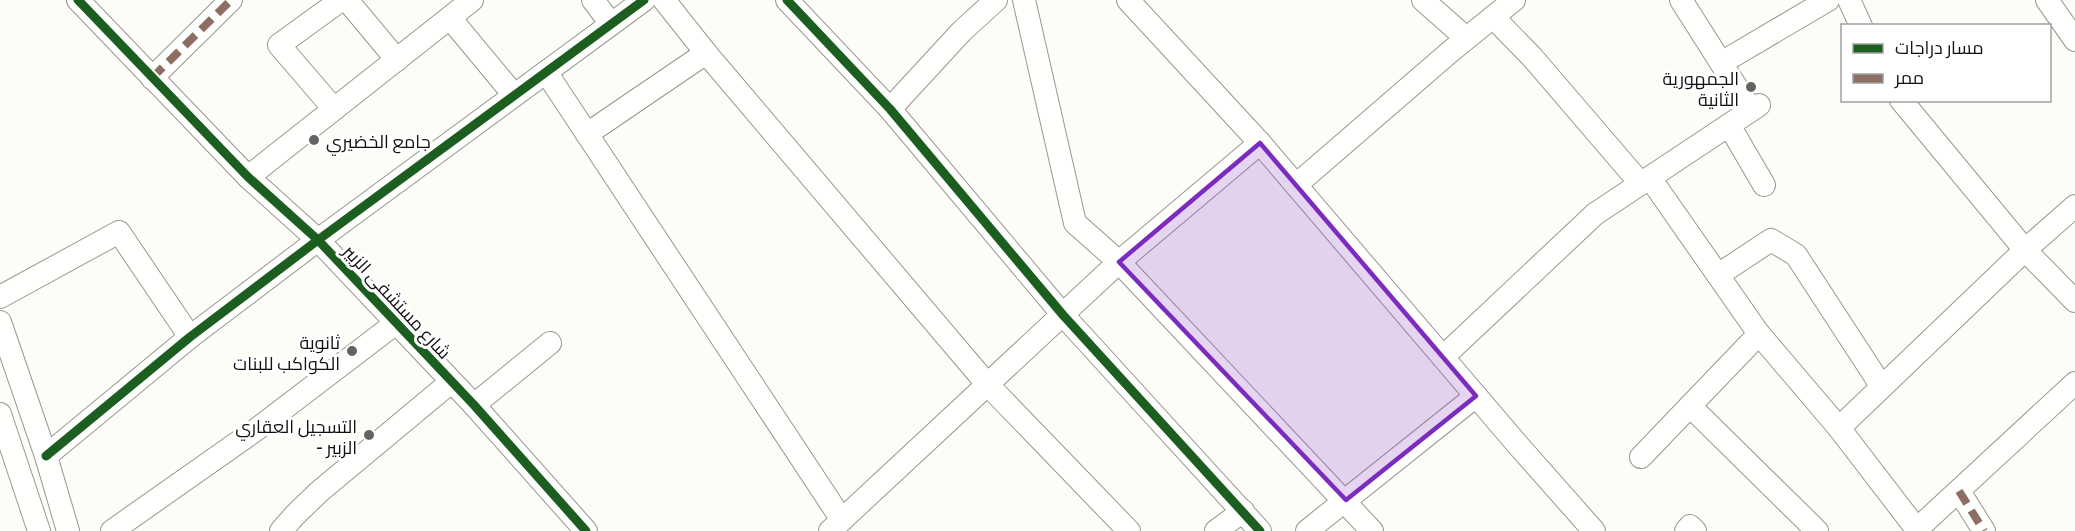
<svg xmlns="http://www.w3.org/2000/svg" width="2075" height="531" viewBox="0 0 2075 531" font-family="Literata,Cairo,serif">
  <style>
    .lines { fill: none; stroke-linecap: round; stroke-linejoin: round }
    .minor-casing { stroke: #979795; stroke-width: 24 }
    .minor { stroke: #fffffe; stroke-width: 22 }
    .quiet { stroke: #8d6e63; stroke-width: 8; stroke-dasharray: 15 8; stroke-linecap: butt }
    .cycleway-casing { stroke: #fff; stroke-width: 13 }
    .cycleway { stroke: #1b5e20; stroke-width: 9 }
    .marked { fill: #7b2cbf; fill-opacity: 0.2; stroke: #7b2cbf; stroke-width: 4.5; stroke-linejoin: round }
    .poi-dot { fill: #646362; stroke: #fff; stroke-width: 2 }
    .labels { text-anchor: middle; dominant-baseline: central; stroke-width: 6; stroke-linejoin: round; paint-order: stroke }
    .poi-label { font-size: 18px; fill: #111; stroke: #fff; text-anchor: end }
    .street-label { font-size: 18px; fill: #111; stroke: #fff }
  </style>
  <rect width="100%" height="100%" fill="#fdfcf7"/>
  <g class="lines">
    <defs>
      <g id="minor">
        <polyline points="78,0 248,177 318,240 474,405 586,531"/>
        <polyline points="347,0 397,60"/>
        <polyline points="593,0 611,24"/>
        <polyline points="664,0 706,53 987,384 1129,531"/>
        <polyline points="787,0 890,109 1063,315 1260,531"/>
        <polyline points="1024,0 1075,223 1119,262 1372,531"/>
        <polyline points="1128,0 1260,143 1517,444 1594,531"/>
        <polyline points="1423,0 1466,38"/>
        <polyline points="1681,0 1751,110"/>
        <polyline points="1849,0 1861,26"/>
        <polyline points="2047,0 2075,40"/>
        <polyline points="1493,17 1532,57 1641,184"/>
        <polyline points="450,18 514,95"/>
        <polyline points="1721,63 1828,0"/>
        <polyline points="546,72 842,520"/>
        <polyline points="152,78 231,0"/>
        <polyline points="1901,100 2025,250 2075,301"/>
        <polyline points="334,109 279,45 341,0"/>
        <polyline points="890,109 962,31 996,0"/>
        <polyline points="1729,125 1764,185"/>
        <polyline points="587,134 706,53"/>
        <polyline points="248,177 472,0"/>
        <polyline points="1650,178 1759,334 1839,428 1918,531"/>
        <polyline points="1296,185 1451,51 1514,0"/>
        <polyline points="1718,275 1771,240 1796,255 1882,387"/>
        <polyline points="0,297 119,232 190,337"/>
        <polyline points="0,322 46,456 68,531"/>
        <polyline points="1443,357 1595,214 1759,105"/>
        <polyline points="474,405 550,343"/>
        <polyline points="1690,406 1817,531"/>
        <polyline points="0,414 39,531"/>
        <polyline points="1839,428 2025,250 2075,206"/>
        <polyline points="46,456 190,337 318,240 644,0"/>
        <polyline points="1641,457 1759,334"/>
        <polyline points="1959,491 1984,531"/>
        <polyline points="112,531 257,429 396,323"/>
        <polyline points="281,531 295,515 320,491 451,382"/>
        <polyline points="830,531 1119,262 1260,143"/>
        <polyline points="1216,531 1243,511"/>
        <polyline points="1307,531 1476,396"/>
        <polyline points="1686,531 1690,526 1695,531"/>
        <polyline points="1915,531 2075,383"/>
      </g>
    </defs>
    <use href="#minor" class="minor-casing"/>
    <use href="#minor" class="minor"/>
    <g class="quiet">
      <polyline points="152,78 231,0"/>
      <polyline points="1959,491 1984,531"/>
    </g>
    <defs>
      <g id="cycleway">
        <polyline points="78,0 248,177 318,240 474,405 586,531"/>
        <polyline points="787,0 890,109 1063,315 1260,531"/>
        <polyline points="46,456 190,337 318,240 644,0"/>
      </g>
    </defs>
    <use href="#cycleway" class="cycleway-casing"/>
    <use href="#cycleway" class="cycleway"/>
  </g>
  <path class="marked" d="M 1260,143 L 1476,396 L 1346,500 L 1119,262 Z"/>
  <g class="poi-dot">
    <circle cx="1751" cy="87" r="6"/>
    <circle cx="314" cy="140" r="6"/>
    <circle cx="352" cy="351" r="6"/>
    <circle cx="369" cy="435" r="6"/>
  </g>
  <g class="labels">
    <g class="poi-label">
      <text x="1739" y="77">الجمهورية<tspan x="1739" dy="21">الثانية</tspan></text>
      <text x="326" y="140" text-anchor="start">جامع الخضيري</text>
      <text x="340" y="341">ثانوية<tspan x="340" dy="21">الكواكب للبنات</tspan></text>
      <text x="357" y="425">التسجيل العقاري<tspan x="357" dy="21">- الزبير</tspan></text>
    </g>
    <g class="street-label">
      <text transform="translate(398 301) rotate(47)">شارع مستشفى الزبير</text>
    </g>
  </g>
  <rect x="1841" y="24" width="210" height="78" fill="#ffffff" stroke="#a0a0a0" stroke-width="1.5"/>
  <rect x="1853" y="44" width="30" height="9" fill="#1b5e20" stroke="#a0a0a0" stroke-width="1.5"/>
  <text x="1895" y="54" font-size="18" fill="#111111">مسار دراجات</text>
  <rect x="1853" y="74" width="30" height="9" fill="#8d6e63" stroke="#a0a0a0" stroke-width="1.5"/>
  <text x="1895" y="84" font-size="18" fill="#111111">ممر</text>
</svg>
